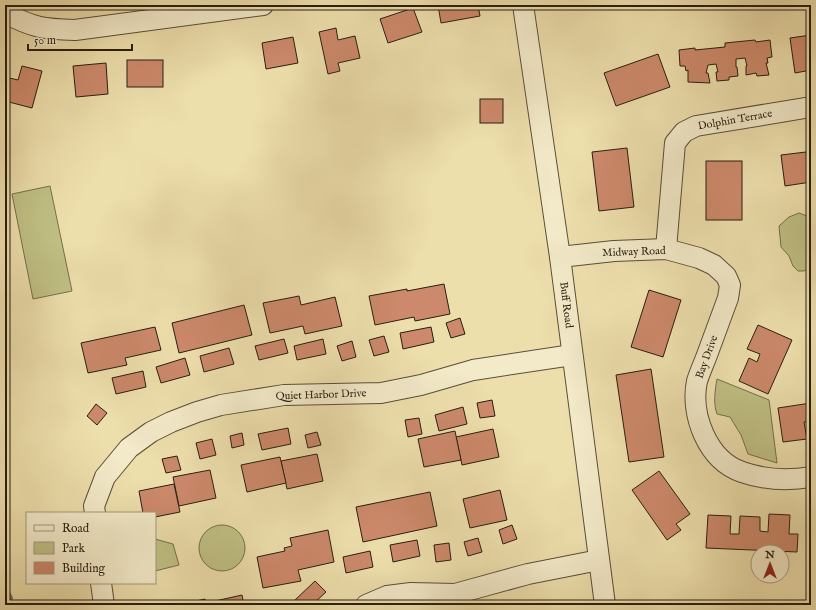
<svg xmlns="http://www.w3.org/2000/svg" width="816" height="610" viewBox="0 0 816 610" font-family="'IM FELL English',serif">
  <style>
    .green { fill: #c0c084; stroke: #746f4a }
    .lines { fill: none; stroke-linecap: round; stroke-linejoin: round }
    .stream { stroke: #6c7d6a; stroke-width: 4 }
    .building { fill: #cc896b; stroke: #281e11 }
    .minor-casing { stroke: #594e38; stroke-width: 22 }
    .minor { stroke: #f3eac9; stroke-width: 20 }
    .labels { text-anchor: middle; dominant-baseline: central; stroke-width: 3.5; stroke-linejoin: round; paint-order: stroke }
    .street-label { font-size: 11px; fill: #281e11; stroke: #f3eac9 }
  </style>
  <rect width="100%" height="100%" fill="#eddfac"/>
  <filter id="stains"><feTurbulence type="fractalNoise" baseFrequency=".005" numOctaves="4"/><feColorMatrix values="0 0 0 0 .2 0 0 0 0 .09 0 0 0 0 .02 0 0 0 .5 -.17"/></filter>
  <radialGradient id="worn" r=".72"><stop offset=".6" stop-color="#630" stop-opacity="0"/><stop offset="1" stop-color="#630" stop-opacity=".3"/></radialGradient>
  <g class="green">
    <polygon points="50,186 72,291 33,299 12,194"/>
    <polygon points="799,213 807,216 811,223 811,266 804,271 798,271 793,266 789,256 781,247 779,226 789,217"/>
    <path d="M 717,379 L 769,400 L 777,463 L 748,454 L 741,435 L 730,417 L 717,414 C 713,403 715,391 717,379 Z"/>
    <circle cx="222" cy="548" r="23"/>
    <polygon points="155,539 173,544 179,565 155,571"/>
  </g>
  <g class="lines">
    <polyline class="stream" points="5,587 11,598 8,605"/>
  </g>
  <g class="building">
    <polygon points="438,5 478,5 480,16 441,23"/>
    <polygon points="413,8 422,32 388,43 380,19"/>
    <polygon points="336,28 338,40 355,36 360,58 338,63 340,71 328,74 319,32"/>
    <polygon points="811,35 811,70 795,73 790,38"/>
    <polygon points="293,37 298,63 266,69 262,43"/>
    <polygon points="755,40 756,42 770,40 772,57 767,58 768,63 766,63 769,75 757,76 756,73 746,75 746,66 747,66 745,58 736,59 736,67 737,67 738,76 729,77 729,80 717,81 716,72 718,72 716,64 708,65 706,73 708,73 710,83 688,82 688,70 686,71 685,66 680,66 679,50 695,48 695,50 725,47 725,43"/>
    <polygon points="658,54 670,87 616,106 604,73"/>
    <rect x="127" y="60" width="36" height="27"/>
    <polygon points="106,63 108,94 76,97 73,66"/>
    <polygon points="22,66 42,71 32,108 5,101 5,77 18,80"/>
    <rect x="480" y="99" width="23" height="24"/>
    <polygon points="627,148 634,207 599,211 592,152"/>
    <polygon points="806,152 808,164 811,164 811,182 785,186 781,155"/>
    <rect x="706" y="161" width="36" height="59"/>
    <polygon points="444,284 450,314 415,321 414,317 375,325 369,296 407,289 407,291"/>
    <polygon points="649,290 681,300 663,357 631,347"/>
    <polygon points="299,296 301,305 335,297 342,326 305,334 303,326 270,333 263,303"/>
    <polygon points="244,305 252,335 179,353 172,323"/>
    <polygon points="460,318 465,334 451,338 446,323"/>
    <polygon points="758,325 792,340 768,394 739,381 749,358 757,362 760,354 747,349"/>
    <polygon points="155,327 161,350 125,358 127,365 88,373 81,343"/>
    <polygon points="431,327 434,342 403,349 400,333"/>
    <polygon points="384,336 389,352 374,356 369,340"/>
    <polygon points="284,339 288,353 259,360 255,346"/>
    <polygon points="323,339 326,354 297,360 294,346"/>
    <polygon points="352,341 356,357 342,361 337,346"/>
    <polygon points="229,348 234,364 204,372 200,356"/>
    <polygon points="185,358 190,375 161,383 156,367"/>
    <polygon points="651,369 664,457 629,462 616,375"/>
    <polygon points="143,371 146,387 116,394 112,378"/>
    <polygon points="492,400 495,416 480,418 477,403"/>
    <polygon points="811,403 811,421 804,422 807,439 783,442 778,408"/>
    <polygon points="96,404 107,413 97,425 87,416"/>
    <polygon points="463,407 467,424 439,431 435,415"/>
    <polygon points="419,418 422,434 408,437 405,420"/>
    <polygon points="288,428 291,444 262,450 258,434"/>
    <polygon points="493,429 499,457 462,465 456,437"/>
    <polygon points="455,431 461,460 424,467 418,439"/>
    <polygon points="317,432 321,445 308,448 305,435"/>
    <polygon points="242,433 244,445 232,448 230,436"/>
    <polygon points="212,439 216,455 200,459 196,443"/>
    <polygon points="317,454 323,481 287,489 281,461"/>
    <polygon points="177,456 181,470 166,473 162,459"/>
    <polygon points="280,457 286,483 247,492 241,465"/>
    <polygon points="210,470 216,498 179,506 173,477"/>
    <polygon points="659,471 690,514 676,524 681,530 667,540 632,490"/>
    <polygon points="174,484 180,512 155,517 155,513 143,513 139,491"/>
    <polygon points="500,490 507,520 470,528 463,499"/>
    <polygon points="430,492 437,526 363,542 356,507"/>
    <polygon points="769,514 790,515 789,534 798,534 797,552 706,548 708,515 731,516 730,534 739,534 740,516 760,517 760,531 768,532"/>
    <polygon points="512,525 517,539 503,544 499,530"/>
    <polygon points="328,530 334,562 298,570 301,581 263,588 257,557 285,551 284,548 292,546 290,538"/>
    <polygon points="478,538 482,552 468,556 464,542"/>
    <polygon points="417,540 420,556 393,562 390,545"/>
    <polygon points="449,543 451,560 436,562 434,545"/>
    <polygon points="370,551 373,567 346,573 343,557"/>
    <polygon points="315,581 326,592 312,605 298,605 294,601"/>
    <polygon points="242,595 244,605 177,605 205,599 206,603"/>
  </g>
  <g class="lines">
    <defs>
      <g id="minor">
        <polyline points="523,5 560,257 605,605"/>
        <path d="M 5,13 C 34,28 43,29 75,30 L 263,5"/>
        <polyline points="666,249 675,143 684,132 696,126 811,107"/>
        <path d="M 560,257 L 614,251 L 666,249 L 699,258 L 714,265 L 726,276 L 730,285 L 728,298 C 721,317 714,336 707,355 C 704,363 700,372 697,381 C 690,414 707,460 742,472 C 765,480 787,481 811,477"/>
        <polyline points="95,513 94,506 105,477 129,448 151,432 171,422 197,412 221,405 284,395 381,393 421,385 473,370 572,355"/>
        <polyline points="101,583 104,605"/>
        <polyline points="366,605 387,596 411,593 455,594 528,574 599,560"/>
      </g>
    </defs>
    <use href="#minor" class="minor-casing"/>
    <use href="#minor" class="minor"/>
  </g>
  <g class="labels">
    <g class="street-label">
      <text transform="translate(735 120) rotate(-10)">Dolphin Terrace</text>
      <text transform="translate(634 252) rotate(-2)">Midway Road</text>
      <text transform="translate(566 305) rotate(83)">Buff Road</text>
      <text transform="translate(707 357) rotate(-70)">Bay Drive</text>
      <text transform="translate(321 395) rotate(-2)">Quiet Harbor Drive</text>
    </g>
  </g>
  <rect width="816" height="610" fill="none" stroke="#eddfac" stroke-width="20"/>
  <rect x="6" y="6" width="804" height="598" fill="none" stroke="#281e11" stroke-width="2"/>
  <rect x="10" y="10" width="796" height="590" fill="none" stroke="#281e11"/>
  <rect x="26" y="512" width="130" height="72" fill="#f3eac9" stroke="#a2987f"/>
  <rect x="34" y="525" width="20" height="6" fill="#f3eac9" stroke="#a2987f"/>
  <text x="62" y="532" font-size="12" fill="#281e11">Road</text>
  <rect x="34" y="542" width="20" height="12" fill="#c0c084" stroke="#a2987f"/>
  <text x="62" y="552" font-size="12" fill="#281e11">Park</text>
  <rect x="34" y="562" width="20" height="12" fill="#cc896b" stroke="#a2987f"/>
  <text x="62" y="572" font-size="12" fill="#281e11">Building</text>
  <g transform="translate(770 564)"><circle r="19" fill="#f3eac9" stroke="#a2987f"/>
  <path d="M0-3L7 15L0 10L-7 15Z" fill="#8f2418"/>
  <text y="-6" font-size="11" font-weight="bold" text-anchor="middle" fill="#281e11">N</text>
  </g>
  <path d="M28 44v6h104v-6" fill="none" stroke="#281e11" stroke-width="2"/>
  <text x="34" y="44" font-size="12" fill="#281e11" stroke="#f3eac9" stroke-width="3" paint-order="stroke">50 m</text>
  <rect width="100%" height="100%" filter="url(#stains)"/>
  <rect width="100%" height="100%" fill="url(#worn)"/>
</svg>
